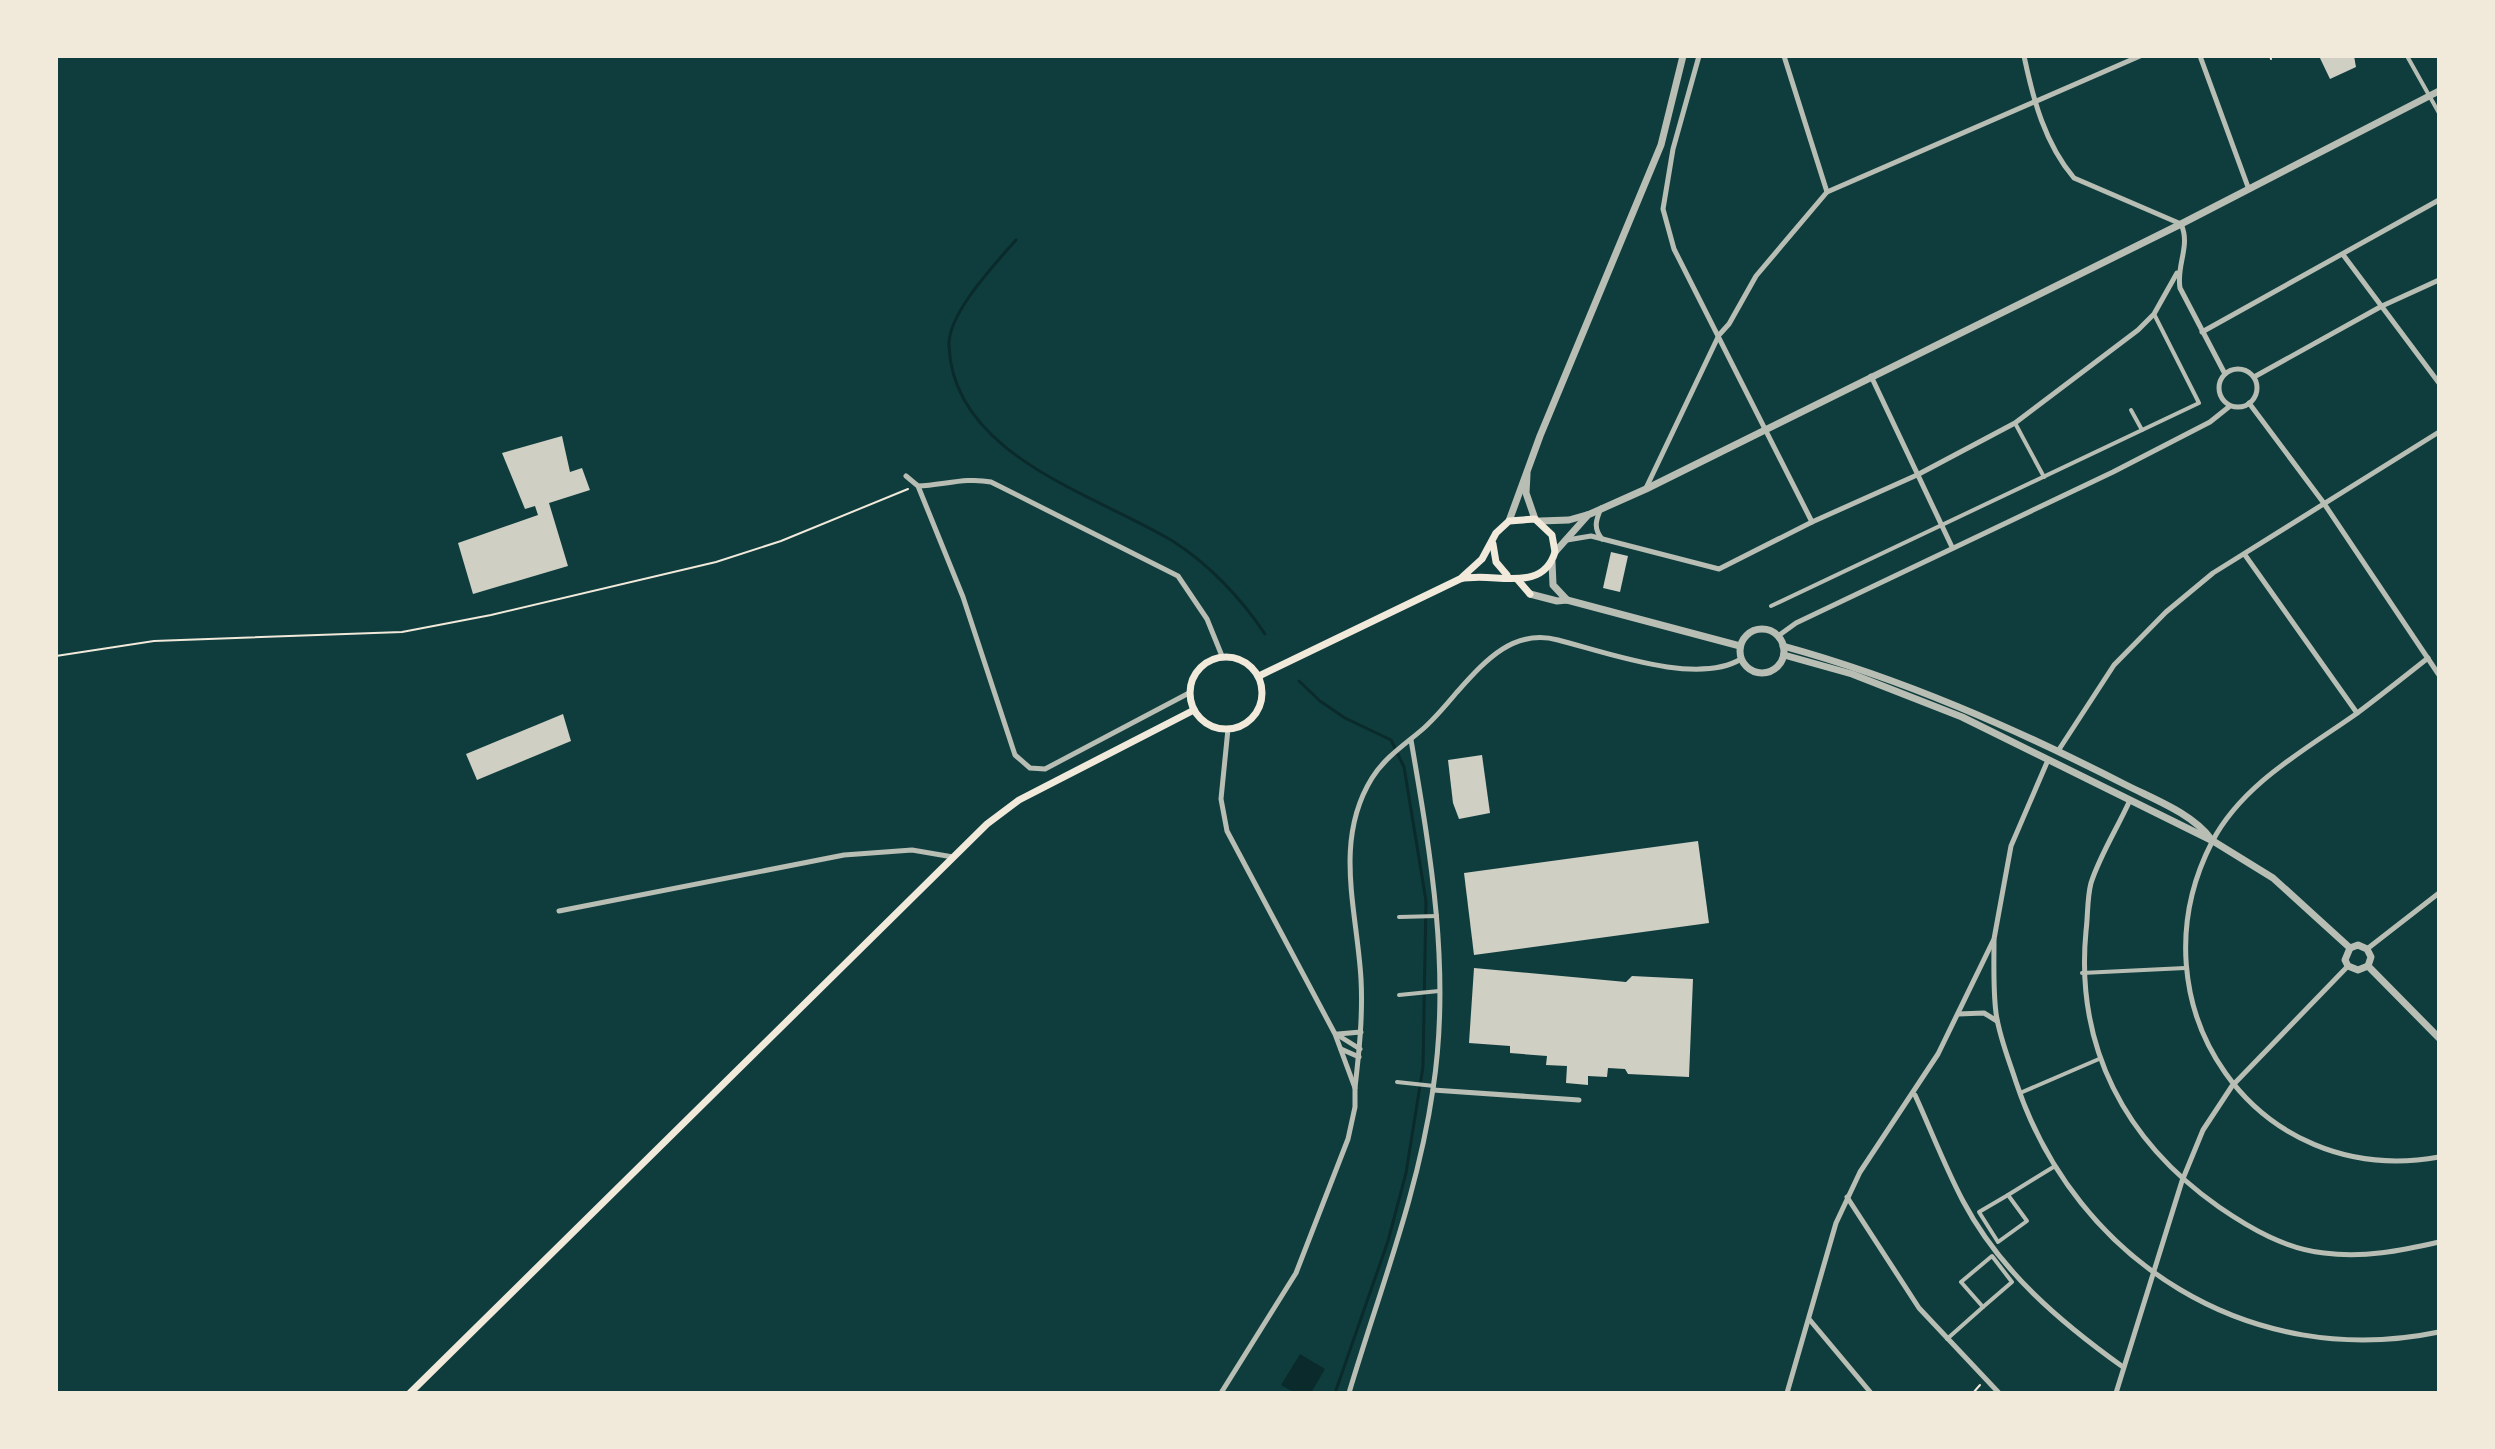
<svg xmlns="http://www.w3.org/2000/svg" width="2495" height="1449" viewBox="0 0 2495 1449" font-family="Merriweather,serif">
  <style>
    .water { fill: #0a2a2b }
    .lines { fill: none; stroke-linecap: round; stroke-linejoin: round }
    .stream { stroke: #0a2a2b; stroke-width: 3 }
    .building { fill: #cfcfc3 }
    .path { stroke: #f1e9da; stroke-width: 2 }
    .pedestrian { stroke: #b8beb3; stroke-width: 4 }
    .minor { stroke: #b8beb3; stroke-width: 5 }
    .tertiary { stroke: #b8beb3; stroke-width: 7 }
    .secondary { stroke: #f1e9da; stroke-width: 7 }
  </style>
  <rect width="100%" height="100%" fill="#0f3d3e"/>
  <polygon class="water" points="1300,1354 1325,1369 1311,1393 1295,1393 1281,1385"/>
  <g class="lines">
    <g class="stream">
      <path d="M 1016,240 C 996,263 947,314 949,346 C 953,455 1094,494 1171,540 C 1208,563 1241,598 1265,634"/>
      <polyline points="1299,681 1320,701 1345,718 1391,740 1404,767 1426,901 1423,1067 1406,1173 1388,1241 1335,1393"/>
    </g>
  </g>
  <g class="building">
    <polygon points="2319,56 2354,56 2356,67 2330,79"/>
    <polygon points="562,436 570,472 582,468 590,490 549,503 568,566 473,594 458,543 538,515 535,506 525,509 502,453"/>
    <polygon points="1611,552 1628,556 1620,592 1603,588"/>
    <polygon points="563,714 571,741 477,780 466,754"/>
    <polygon points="1482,755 1490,813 1459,819 1453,803 1448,760"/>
    <polygon points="1698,841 1709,923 1474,955 1464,873"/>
    <polygon points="1474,968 1626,982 1632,976 1693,979 1689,1077 1628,1074 1625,1069 1608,1068 1607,1077 1588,1076 1588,1085 1566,1083 1567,1066 1546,1065 1547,1056 1510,1053 1510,1046 1469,1043"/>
  </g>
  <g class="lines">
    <g class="path">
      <polyline points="957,56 962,56"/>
      <polyline points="2270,56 2271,59"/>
      <polyline points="56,656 154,641 402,632 491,615 716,562 781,541 908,489"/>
      <polyline points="1973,1393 1980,1385"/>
    </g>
    <g class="pedestrian">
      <polyline points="2407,56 2439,113"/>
      <polyline points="2131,410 2142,430"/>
      <polyline points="2015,423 2044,477"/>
      <polyline points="1771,606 2199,403 2154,314"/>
      <polyline points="1399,917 1437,916"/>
      <polyline points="2082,973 2185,968"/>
      <polyline points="1399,995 1439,991"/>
      <polyline points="1397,1082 1434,1086"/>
      <polyline points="2020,1093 2099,1059"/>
      <polygon points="2008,1195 2027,1221 1998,1242 1979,1212"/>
      <polyline points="2008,1195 2055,1166"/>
      <polygon points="1992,1256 2012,1282 1983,1307 1961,1282"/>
      <polyline points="1947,1339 1983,1307"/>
    </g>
    <g class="minor">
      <polyline points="1699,56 1673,149 1663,209 1674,249 1812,522"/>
      <polyline points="1784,56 1827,192"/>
      <path d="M 2024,56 C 2033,99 2045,144 2074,178 L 2181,224 C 2191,246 2176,265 2180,288 L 2225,374"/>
      <polyline points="2200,56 2248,187"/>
      <polyline points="2344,256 2439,383"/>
      <polyline points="2202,332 2439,200"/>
      <circle cx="2238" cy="388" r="19"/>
      <polyline points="1871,376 1952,547"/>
      <polyline points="2254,377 2382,306 2439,280"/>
      <polyline points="2249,403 2323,502 2439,675"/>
      <polyline points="906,476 918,486 963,597 1015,755 1030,768 1045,769 1189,693"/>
      <path d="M 918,486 C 943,485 967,477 991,482 L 1178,576 L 1207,619 L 1222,656"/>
      <polyline points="1646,488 1719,335 1729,324 1756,276 1827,192 2140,56"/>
      <path d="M 1601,508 C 1596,520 1593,528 1602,539"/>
      <polyline points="1567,540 1591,536 1719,569 1812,522 1917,475 2015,423 2138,330 2154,314 2177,273"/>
      <polyline points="2245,555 2357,713"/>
      <polyline points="1778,636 1796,623 2113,472 2210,422 2230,406"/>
      <path d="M 2428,658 C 2404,677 2380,696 2356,714 C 2305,750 2242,784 2212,842 C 2128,1005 2256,1190 2439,1157"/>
      <polyline points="2058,751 2114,665 2166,612 2213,573 2439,432"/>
      <path d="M 2130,800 C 2118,827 2100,855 2091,883 C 2087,898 2088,916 2086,931 C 2075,1047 2125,1141 2219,1207 C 2251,1229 2286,1249 2324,1253 C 2364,1258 2400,1251 2439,1242"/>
      <polyline points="559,911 844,855 912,850 953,857"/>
      <path d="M 1994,940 C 1994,964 1993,989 1996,1013 C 1999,1036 2009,1060 2016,1082 C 2076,1263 2252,1371 2439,1332"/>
      <polyline points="2367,949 2439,893"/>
      <polyline points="1958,1014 1984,1013 1997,1021"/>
      <polyline points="1336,1034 1360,1049"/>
      <polyline points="1338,1034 1361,1032"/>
      <polyline points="1341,1049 1359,1057"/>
      <path d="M 1355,1088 C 1359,1052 1363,1016 1361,979 C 1357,910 1333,841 1372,778 C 1385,757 1407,743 1424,728 C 1436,717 1447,704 1457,692 C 1484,662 1513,628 1558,640 C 1605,652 1697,686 1741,659"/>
      <polyline points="1433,1090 1579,1100"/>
      <path d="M 1915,1095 C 1931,1130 1945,1167 1963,1201 C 2000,1271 2060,1322 2123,1367"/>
      <polyline points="1847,1197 1919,1308 1999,1393"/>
      <polyline points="1809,1319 1871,1393"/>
      <polyline points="1221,1393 1296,1273 1348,1139 1355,1107 1355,1088 1335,1034 1227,831 1221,799 1228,729"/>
      <path d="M 1349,1393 C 1379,1292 1418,1194 1433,1089 C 1451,972 1431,856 1411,740"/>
      <polyline points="1787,1393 1836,1223 1860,1172 1938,1054 1994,939 2011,846 2048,760"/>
      <polyline points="2116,1393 2182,1181 2203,1130 2232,1086 2348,966"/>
    </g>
    <g class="tertiary">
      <polyline points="1527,474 1526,493 1535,519"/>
      <polyline points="1509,521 1540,436 1661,145 1683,56"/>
      <polyline points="1540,521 1569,520 1590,514 1646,489 2181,224 2439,91"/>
      <polyline points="1555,552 1588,515"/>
      <polyline points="1552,562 1553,585 1567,600"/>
      <polyline points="1530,594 1557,601 1567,600 1740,646"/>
      <circle cx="1762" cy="651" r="22"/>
      <path d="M 1783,646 C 1903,679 2014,728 2124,784 C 2153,799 2192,813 2211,839"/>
      <polyline points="1784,655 1852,674 1962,717 2213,841 2273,878 2350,948"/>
      <polyline points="2350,948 2345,960 2348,966 2358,970 2368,966"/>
      <polyline points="2350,948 2358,945 2367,949 2371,957 2368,966"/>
      <polyline points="2368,966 2439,1038"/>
    </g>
    <g class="secondary">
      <polyline points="1493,544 1496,562 1507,575"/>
      <polyline points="1517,579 1530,594"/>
      <circle cx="1226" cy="693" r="36"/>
      <path d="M 1259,676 L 1460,579 C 1494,571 1542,595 1555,552 L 1552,535 L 1535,519 L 1509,521 L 1496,533 L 1482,559 L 1460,579"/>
      <polyline points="410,1393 987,824 1019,800 1194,710"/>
    </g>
  </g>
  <rect width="2495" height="1449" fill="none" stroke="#f1e9da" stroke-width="116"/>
</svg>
